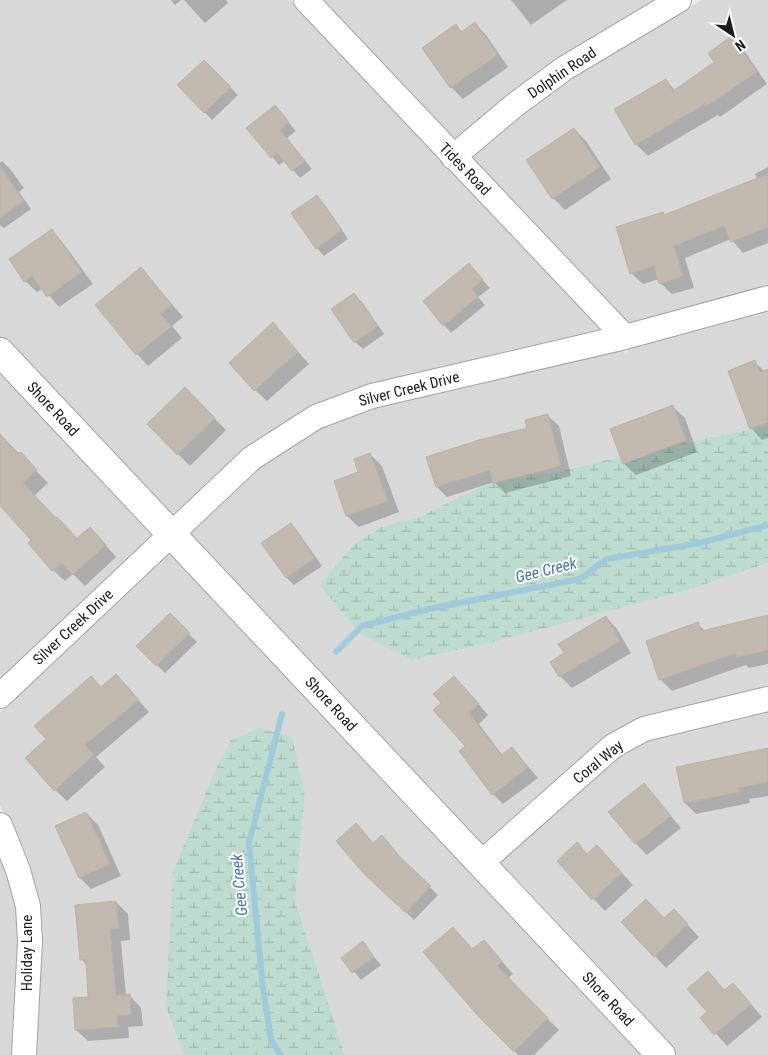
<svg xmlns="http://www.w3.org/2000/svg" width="768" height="1055" viewBox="0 0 768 1055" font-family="'Roboto Condensed',sans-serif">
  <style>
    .residential { fill: #d9d8d8 }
    .wetland { fill: url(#wetland-marsh) }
    .shadow { fill: #0003 }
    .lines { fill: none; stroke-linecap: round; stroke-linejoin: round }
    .stream { stroke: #a0c9db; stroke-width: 6 }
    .building { fill: #c1b8b0; stroke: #beb1a3 }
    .minor-casing { stroke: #a2a2a2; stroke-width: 26 }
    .tertiary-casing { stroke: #a2a2a2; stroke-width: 30 }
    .minor { stroke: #fff; stroke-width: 24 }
    .tertiary { stroke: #fff; stroke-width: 28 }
    .labels { text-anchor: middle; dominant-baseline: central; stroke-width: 4; stroke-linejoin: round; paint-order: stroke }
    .street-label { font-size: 15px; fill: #1b1b1b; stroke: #fff }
    .water-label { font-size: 16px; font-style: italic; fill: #4972a9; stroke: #fff }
  </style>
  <defs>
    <pattern id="wetland-marsh" width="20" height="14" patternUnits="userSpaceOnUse" patternTransform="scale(1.25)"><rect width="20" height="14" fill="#bddbcf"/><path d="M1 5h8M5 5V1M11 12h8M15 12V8" fill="none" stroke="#a2bbb1"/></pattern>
  </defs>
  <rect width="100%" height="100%" fill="#edeae0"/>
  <g class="residential">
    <polygon points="0,0 291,0 452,172 604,330 369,385 311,407 244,449 171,518 0,337"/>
    <polygon points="320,0 656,0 558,59 508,95 452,141"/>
    <polygon points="702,0 768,0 768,286 756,291 627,324 469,159 523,114 571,78"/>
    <polygon points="768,311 768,426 640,452 557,472 498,478 419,517 381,527 355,543 413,660 490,643 688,590 768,563 768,687 638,719 481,848 187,536 259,467 321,428 377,407 622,350 626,353 631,347"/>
    <polygon points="0,368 156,533 0,680"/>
    <polygon points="172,550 646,1055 345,1055 295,900 305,796 166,1008 184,1055 35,1055 9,820 0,806 0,712"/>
    <polygon points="768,711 768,1055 676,1055 497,865 619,756 649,740"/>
    <polygon points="0,852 8,873 17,907 19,939 14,1055 0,1055"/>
  </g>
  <g class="wetland">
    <polygon points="768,426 768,563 688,590 490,643 412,660 359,633 320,585 355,543 381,527 419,517 498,478 557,472 640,452"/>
    <polygon points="260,728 292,737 305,796 295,900 345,1055 184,1055 166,1008 173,872 213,776 231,740"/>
  </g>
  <g class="shadow">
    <polygon points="171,0 181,0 175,5"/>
    <polygon points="184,0 226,0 228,3 205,23"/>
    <polygon points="511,0 567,0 531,25"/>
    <polygon points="475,24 486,35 508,67 463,99 451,87 456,26 462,32"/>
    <polygon points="731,38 743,49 767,84 720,117 718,115 648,156 636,144 665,80 675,90 716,62"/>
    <polygon points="204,61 238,95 212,120 179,85"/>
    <polygon points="275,107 296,131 287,138 312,169 300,178 285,161 279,165 248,128"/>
    <polygon points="574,129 586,141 611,179 565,210 553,198 527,161"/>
    <polygon points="2,161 10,169 24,188 19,192 31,209 4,228 0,225 0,163"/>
    <polygon points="768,167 768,243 743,253 731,239 685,258 694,288 672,294 660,283 659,279 643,284 631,273 663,213 666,216 758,180 755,174"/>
    <polygon points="317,196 324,204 348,239 324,256 317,248"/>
    <polygon points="52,231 63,243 93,284 59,307 43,288 37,292 25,281"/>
    <polygon points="469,265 490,288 478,297 485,305 451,333 444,325"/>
    <polygon points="141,269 183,317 172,326 182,338 148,366 137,354 96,305"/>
    <polygon points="354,295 362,302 384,334 363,349 355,342"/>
    <polygon points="284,336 309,364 267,401 255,390"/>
    <polygon points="755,362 765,372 768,371 768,438 762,440 751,428"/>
    <polygon points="185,389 226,430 190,466 148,424"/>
    <polygon points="673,407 685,418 697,452 636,475 624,464 611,430"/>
    <polygon points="548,416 559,426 571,476 505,493 494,482 447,497 437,487"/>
    <polygon points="0,434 48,483 34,496 56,520 78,540 101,540 116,557 85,586 73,574 65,581 53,570 33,540 0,504"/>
    <polygon points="370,454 382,466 399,512 359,527 347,516 335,482 360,472"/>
    <polygon points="291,524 298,532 322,566 294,585 287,578 263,544"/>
    <polygon points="170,615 197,642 165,673 138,646"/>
    <polygon points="768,616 768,664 749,668 746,665 672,691 660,679 698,624 705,631"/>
    <polygon points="606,617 617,629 631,653 572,688 560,676 552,662 566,654"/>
    <polygon points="116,675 149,712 96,757 105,767 67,801 55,790 102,688"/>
    <polygon points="464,687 488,715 479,724 503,756 512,748 538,778 503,804 493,794 467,746"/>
    <polygon points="768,750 768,796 749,799 750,803 696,814 685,803"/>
    <polygon points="644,784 681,828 647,855 636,844"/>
    <polygon points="86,813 98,825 121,876 91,889 80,878 56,827"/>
    <polygon points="374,844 406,864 438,895 414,920 373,881"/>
    <polygon points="588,855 608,858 633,885 605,911 558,861"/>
    <polygon points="116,902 128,914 130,940 121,941 126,996 130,996 141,1008 143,1026 128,1027 129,1038 88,1041 76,1030 89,998 88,966 81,959"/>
    <polygon points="685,922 699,937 666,968 655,956"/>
    <polygon points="453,928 473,950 484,941 513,974 507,979 559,1030 534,1055 518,1055 479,1015"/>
    <polygon points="362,943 381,965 361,980 343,958"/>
    <polygon points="708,973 725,991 744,996 762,1017 727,1046 702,1018 709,1012"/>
  </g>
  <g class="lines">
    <g class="stream">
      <polyline points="336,652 362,626 429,609 580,579 607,559 700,543 768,525"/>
      <polyline points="281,1055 271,1040 263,989 249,843 282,714"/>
    </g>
  </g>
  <g class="building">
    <polygon points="475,22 498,55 450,88 422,48 456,24 461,32"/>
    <polygon points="732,36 757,72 707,106 705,104 635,145 614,109 666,79 673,91 714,62 708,53"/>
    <polygon points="204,60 231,87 204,113 177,85"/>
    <polygon points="275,105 289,122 280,130 305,161 292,171 277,153 271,158 246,128"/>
    <polygon points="574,128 600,167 552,199 526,160"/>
    <polygon points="0,166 24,201 0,218"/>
    <polygon points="768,174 768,227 731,242 724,226 674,246 683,276 659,284 654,266 630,274 616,227 663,212 664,215"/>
    <polygon points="317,195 342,230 316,249 291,213"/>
    <polygon points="52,229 82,272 47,297 32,276 24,282 9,259"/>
    <polygon points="469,263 483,280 472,289 478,297 443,326 423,301"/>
    <polygon points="141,267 172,305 161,314 172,326 136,355 95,305"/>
    <polygon points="354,293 378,326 354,343 331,309"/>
    <polygon points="273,322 298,352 254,391 229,363"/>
    <polygon points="755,360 760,372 768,369 768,422 750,429 728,371"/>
    <polygon points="185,387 215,418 177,455 147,424"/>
    <polygon points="673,405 686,440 623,464 610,429"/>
    <polygon points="548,414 561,466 493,483 490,470 436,487 426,457 479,440 527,428 525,420"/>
    <polygon points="0,434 18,454 21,452 37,470 23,483 56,518 57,517 77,538 90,527 106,545 72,575 62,563 52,571 28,543 31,540 0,506"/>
    <polygon points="370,453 388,501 346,516 334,481 358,472 354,459"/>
    <polygon points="291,523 315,558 286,578 261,543"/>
    <polygon points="170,613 190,633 156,666 136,646"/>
    <polygon points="768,615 768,650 737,657 736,653 659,680 646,641 698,622 701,631"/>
    <polygon points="606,616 620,641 559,677 550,662 564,653 558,644"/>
    <polygon points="116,674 139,700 85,745 94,755 54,791 25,758 46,739 34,726 91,676 101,687"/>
    <polygon points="454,676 479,704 469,713 501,755 512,747 528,767 492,795 459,751 465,746 433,710 441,703 433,694"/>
    <polygon points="768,748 768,782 738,788 739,792 684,803 676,767"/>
    <polygon points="644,783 671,816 635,844 608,812"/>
    <polygon points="86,812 110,864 79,878 55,826"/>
    <polygon points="356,823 373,843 382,835 400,857 431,886 406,913 364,874 336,841"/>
    <polygon points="577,842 587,854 597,845 622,873 592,900 557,861"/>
    <polygon points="646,899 664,918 674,909 688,924 654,957 621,922"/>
    <polygon points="116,901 119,928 110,929 116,996 130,994 131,1015 117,1016 118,1027 75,1030 73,998 88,997 86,959 80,960 75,905"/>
    <polygon points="453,927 472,949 484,940 502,961 497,966 548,1018 514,1052 478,1016 423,952"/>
    <polygon points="363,941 374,957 352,973 341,958"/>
    <polygon points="708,971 724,990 733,983 751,1004 714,1035 700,1018 707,1012 687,989"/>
  </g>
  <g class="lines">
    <defs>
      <g id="minor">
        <polyline points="306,0 625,337"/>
        <polyline points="453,157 516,104 565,68 679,0"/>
        <polyline points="0,696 252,458 316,417 372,396 625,337 768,298"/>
        <polyline points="0,825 18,870 28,906 30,941 24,1055"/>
        <polyline points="481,863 613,746 644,729 768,699"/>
      </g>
      <polyline id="tertiary" points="0,352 661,1055"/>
    </defs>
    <use href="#minor" class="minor-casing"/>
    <use href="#tertiary" class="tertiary-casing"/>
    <use href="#minor" class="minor"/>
    <use href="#tertiary" class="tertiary"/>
  </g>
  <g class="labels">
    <g class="street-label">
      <text transform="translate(562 73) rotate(-34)">Dolphin Road</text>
      <text transform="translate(465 169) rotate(46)">Tides Road</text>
      <text transform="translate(409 389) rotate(-14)">Silver Creek Drive</text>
      <text transform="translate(53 409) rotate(47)">Shore Road</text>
      <text transform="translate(73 627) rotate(-43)">Silver Creek Drive</text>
      <text transform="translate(331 704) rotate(47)">Shore Road</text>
      <text transform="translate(598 762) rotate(-39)">Coral Way</text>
      <text transform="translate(27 953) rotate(-90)">Holiday Lane</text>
      <text transform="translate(608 999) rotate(47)">Shore Road</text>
    </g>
    <g class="water-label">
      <text transform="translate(546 570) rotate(-14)">Gee Creek</text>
      <text transform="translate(239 885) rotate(-95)">Gee Creek</text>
    </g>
  </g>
  <g transform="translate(733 35) rotate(145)" stroke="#ffffff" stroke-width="4" paint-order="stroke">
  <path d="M0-4L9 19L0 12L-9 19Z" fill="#1b1b1b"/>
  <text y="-8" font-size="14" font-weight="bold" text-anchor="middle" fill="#1b1b1b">N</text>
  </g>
</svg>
